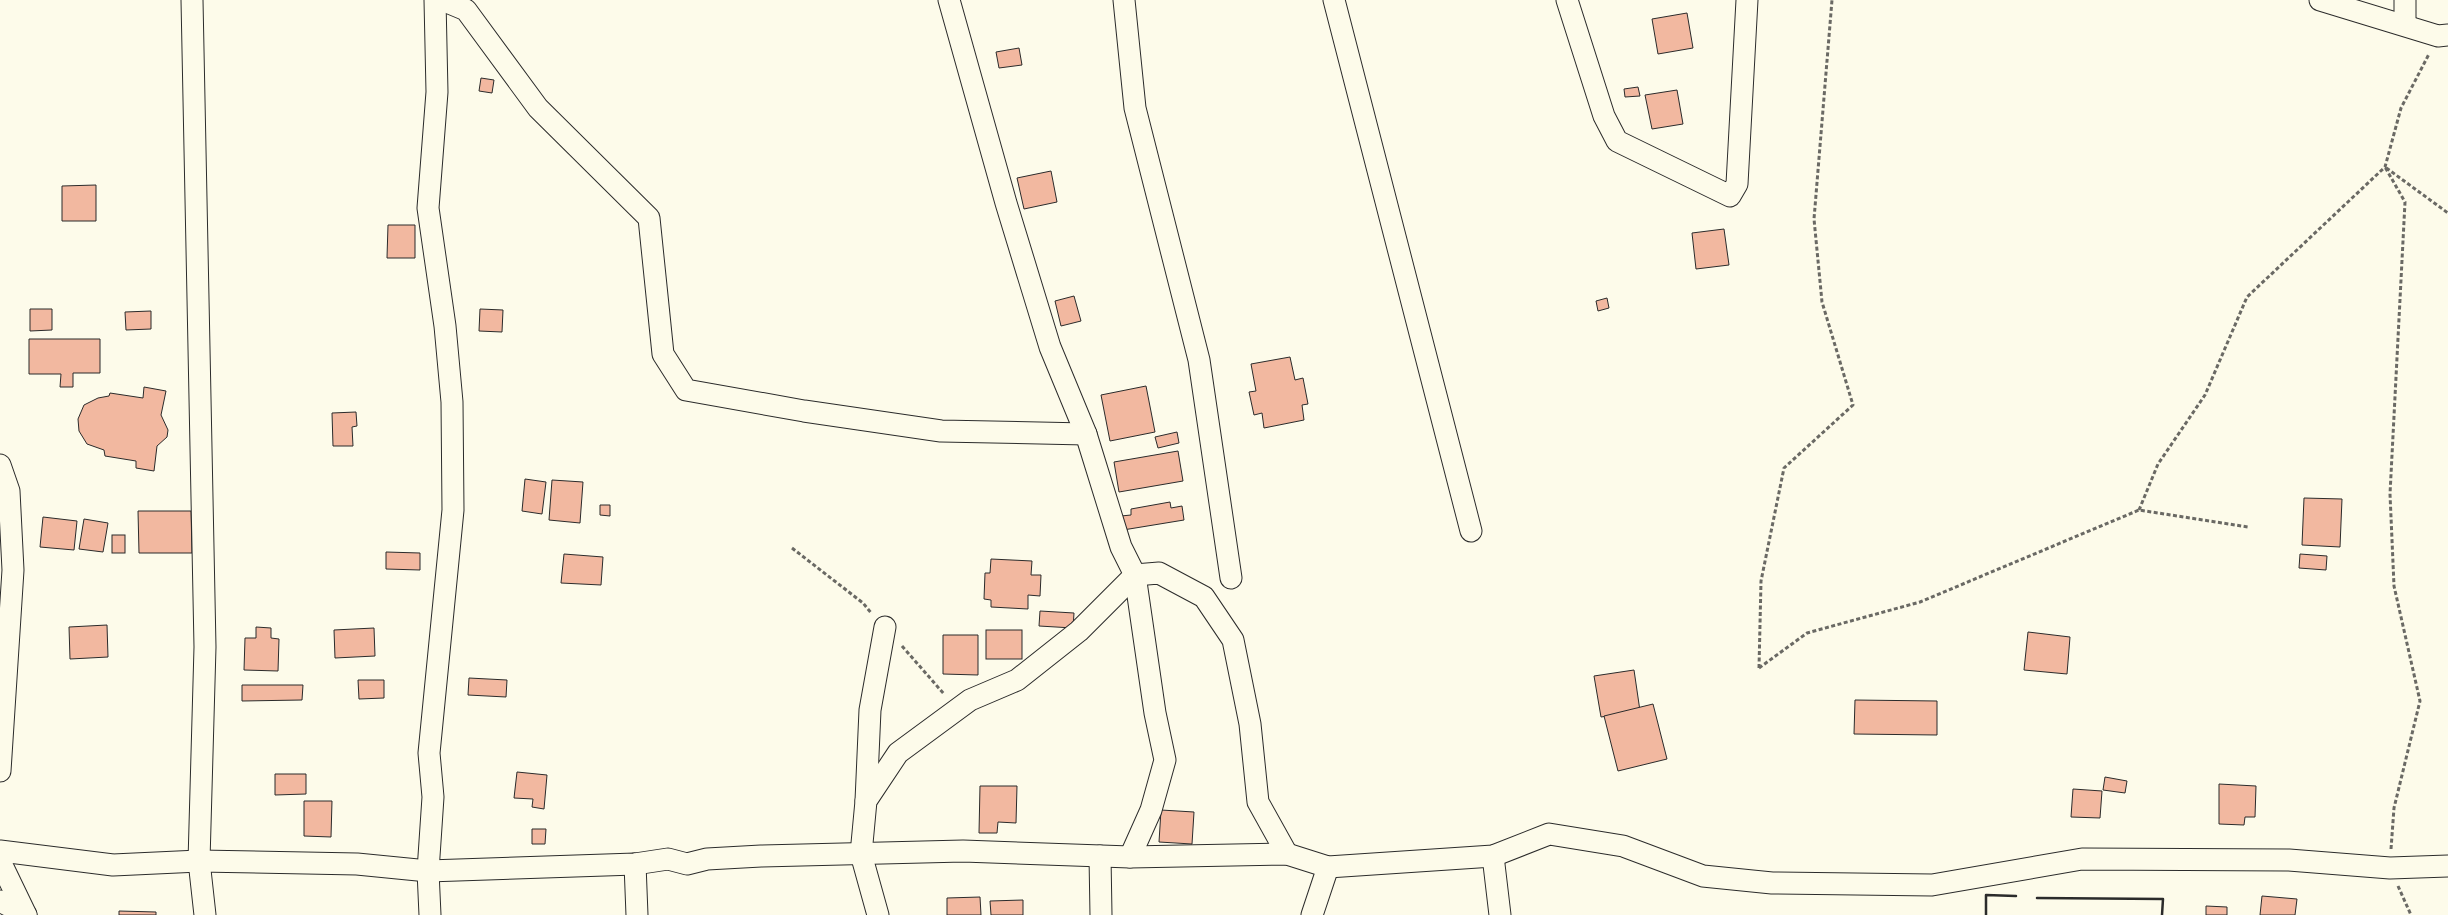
<svg xmlns="http://www.w3.org/2000/svg" width="2448" height="915" viewBox="0 0 2448 915" font-family="Cabin,sans-serif">
  <style>
    .building { fill: #f2b8a0; stroke: #2b2b2b }
    .lines { fill: none; stroke-linecap: round; stroke-linejoin: round }
    .minor-casing { stroke: #2b2b2b; stroke-width: 23 }
    .path { stroke: #6a6964; stroke-width: 3; stroke-dasharray: 4 2.5; stroke-linecap: butt }
    .minor { stroke: #fdfbea; stroke-width: 21 }
    .wall { stroke: #2b2b2b; stroke-width: 2.5 }
  </style>
  <rect width="100%" height="100%" fill="#fdfbea"/>
  <g class="building">
    <polygon points="1687,13 1693,48 1658,54 1652,19"/>
    <polygon points="1019,48 1022,65 999,68 996,52"/>
    <polygon points="481,78 494,80 492,93 479,91"/>
    <polygon points="1638,87 1640,96 1625,97 1624,89"/>
    <polygon points="1677,90 1683,124 1652,129 1645,95"/>
    <polygon points="1051,171 1057,202 1024,209 1017,178"/>
    <polygon points="96,185 96,221 62,221 62,186"/>
    <polygon points="388,225 415,225 415,258 387,258"/>
    <polygon points="1724,229 1729,265 1696,269 1692,233"/>
    <polygon points="1074,296 1081,321 1061,326 1055,301"/>
    <polygon points="1607,298 1609,308 1598,311 1596,301"/>
    <polygon points="30,309 52,309 52,330 30,331"/>
    <polygon points="480,309 503,310 502,332 479,331"/>
    <polygon points="151,311 151,329 126,330 125,312"/>
    <polygon points="29,339 100,339 100,373 73,373 73,387 60,387 61,374 29,374"/>
    <polygon points="1290,357 1295,380 1303,378 1308,404 1302,405 1304,420 1264,428 1262,413 1254,415 1249,392 1256,391 1251,364"/>
    <polygon points="1146,386 1155,432 1110,441 1101,395"/>
    <polygon points="144,387 166,391 161,415 168,430 167,437 157,446 154,471 136,468 136,461 105,456 104,450 87,444 79,431 78,419 84,405 98,398 109,396 110,393 143,398"/>
    <polygon points="356,412 357,426 352,427 353,446 333,446 332,413"/>
    <polygon points="1177,432 1179,443 1158,448 1155,437"/>
    <polygon points="1178,451 1183,481 1119,492 1114,462"/>
    <polygon points="525,479 546,482 542,514 522,511"/>
    <polygon points="552,480 583,482 580,523 549,520"/>
    <polygon points="2304,498 2342,499 2340,547 2302,545"/>
    <polygon points="1170,502 1171,508 1182,506 1184,520 1123,530 1121,516 1131,515 1131,509"/>
    <polygon points="600,505 610,505 610,516 600,515"/>
    <polygon points="138,511 191,511 192,553 139,553"/>
    <polygon points="43,517 77,521 74,550 40,547"/>
    <polygon points="84,519 108,523 103,552 79,549"/>
    <rect x="112" y="535" width="13" height="18"/>
    <polygon points="386,552 420,553 420,570 386,569"/>
    <polygon points="564,554 603,557 601,585 561,583"/>
    <polygon points="2300,554 2327,556 2326,570 2299,568"/>
    <polygon points="991,559 1032,561 1031,575 1041,575 1040,596 1028,595 1028,609 991,607 991,600 984,599 985,573 990,573"/>
    <polygon points="1040,611 1074,613 1073,628 1039,626"/>
    <polygon points="107,625 108,657 70,659 69,627"/>
    <polygon points="256,627 271,628 271,638 279,639 278,671 244,670 245,638 256,638"/>
    <polygon points="374,628 375,656 335,658 334,630"/>
    <rect x="986" y="630" width="36" height="29"/>
    <polygon points="2028,632 2070,637 2067,674 2024,670"/>
    <polygon points="943,635 978,635 978,675 943,674"/>
    <polygon points="1634,670 1640,711 1601,717 1594,676"/>
    <polygon points="469,678 507,680 506,697 468,695"/>
    <polygon points="358,680 384,680 384,698 359,699"/>
    <polygon points="242,685 303,685 302,700 242,701"/>
    <polygon points="1855,700 1937,701 1937,735 1854,734"/>
    <polygon points="1653,704 1667,759 1618,771 1604,716"/>
    <polygon points="517,772 547,775 544,809 532,807 533,799 514,798"/>
    <polygon points="275,774 306,774 306,794 275,795"/>
    <polygon points="2105,777 2127,781 2125,793 2103,790"/>
    <polygon points="2219,784 2256,786 2255,817 2245,817 2244,825 2219,824"/>
    <polygon points="980,786 1017,786 1016,823 998,822 997,833 979,833"/>
    <polygon points="2073,789 2102,791 2100,818 2071,817"/>
    <polygon points="304,801 332,801 331,837 304,836"/>
    <polygon points="1161,810 1194,812 1192,844 1159,842"/>
    <polygon points="532,829 546,829 545,844 532,844"/>
    <polygon points="2262,896 2297,899 2295,915 2260,915"/>
    <polygon points="980,897 981,915 947,915 947,898"/>
    <polygon points="1023,900 1023,915 991,915 990,901"/>
    <polygon points="2206,906 2227,907 2227,915 2206,915"/>
    <polygon points="119,911 156,912 156,915 119,915"/>
  </g>
  <g class="lines">
    <defs>
      <g id="minor">
        <polyline points="192,0 205,647 199,861 205,915"/>
        <polyline points="442,0 466,10 538,108 649,218 663,354 686,390 804,411 941,431 1086,434"/>
        <polyline points="949,0 1006,203 1050,347 1086,434 1121,547 1135,575 1155,713 1165,760 1151,810 1130,857"/>
        <polyline points="1124,0 1135,108 1199,360 1231,578"/>
        <polyline points="1334,0 1471,531"/>
        <polyline points="1567,0 1604,116 1617,141 1730,196 1737,184 1747,0"/>
        <polyline points="2320,0 2438,36 2448,35"/>
        <polyline points="2405,25 2405,0"/>
        <polyline points="0,465 9,491 13,570 0,771"/>
        <polyline points="866,801 870,710 885,627"/>
        <polyline points="0,851 113,865 199,861 357,864 428,871 635,864 668,859 687,864 707,859 761,856 963,851 1130,857 1287,854 1328,867 1493,856 1549,834 1623,846 1703,876 1772,883 1932,885 2082,859 2289,860 2390,868 2448,866"/>
        <polyline points="1100,856 1101,915"/>
        <polyline points="1493,856 1500,915"/>
        <polyline points="0,861 26,915"/>
        <polyline points="635,864 637,915"/>
        <polyline points="0,901 26,915"/>
        <polyline points="430,915 428,871 433,797 429,753 453,510 452,402 445,326 428,208 437,92 435,0"/>
        <polyline points="878,915 861,854 866,801 898,753 970,700 1017,680 1079,631 1135,575 1159,573 1204,597 1233,640 1250,724 1258,802 1287,854"/>
        <polyline points="1312,915 1328,867"/>
      </g>
    </defs>
    <use href="#minor" class="minor-casing"/>
    <g class="path">
      <polyline points="2139,510 2158,464 2205,395 2247,297 2385,167 2401,108 2429,54"/>
      <polyline points="792,548 863,603 872,614"/>
      <polyline points="902,646 944,694"/>
      <polyline points="1759,668 1761,581 1784,468 1853,405 1822,302 1814,219 1832,0"/>
      <polyline points="1759,668 1807,633 1920,602 2139,510 2248,527"/>
      <polyline points="2391,849 2394,808 2420,701 2394,586 2390,494 2405,202 2385,167 2448,213"/>
      <polyline points="2398,886 2411,915"/>
    </g>
    <use href="#minor" class="minor"/>
    <g class="wall">
      <polyline points="2037,898 2163,899 2162,915"/>
      <polyline points="1986,915 1986,895 2016,896"/>
    </g>
  </g>
</svg>
